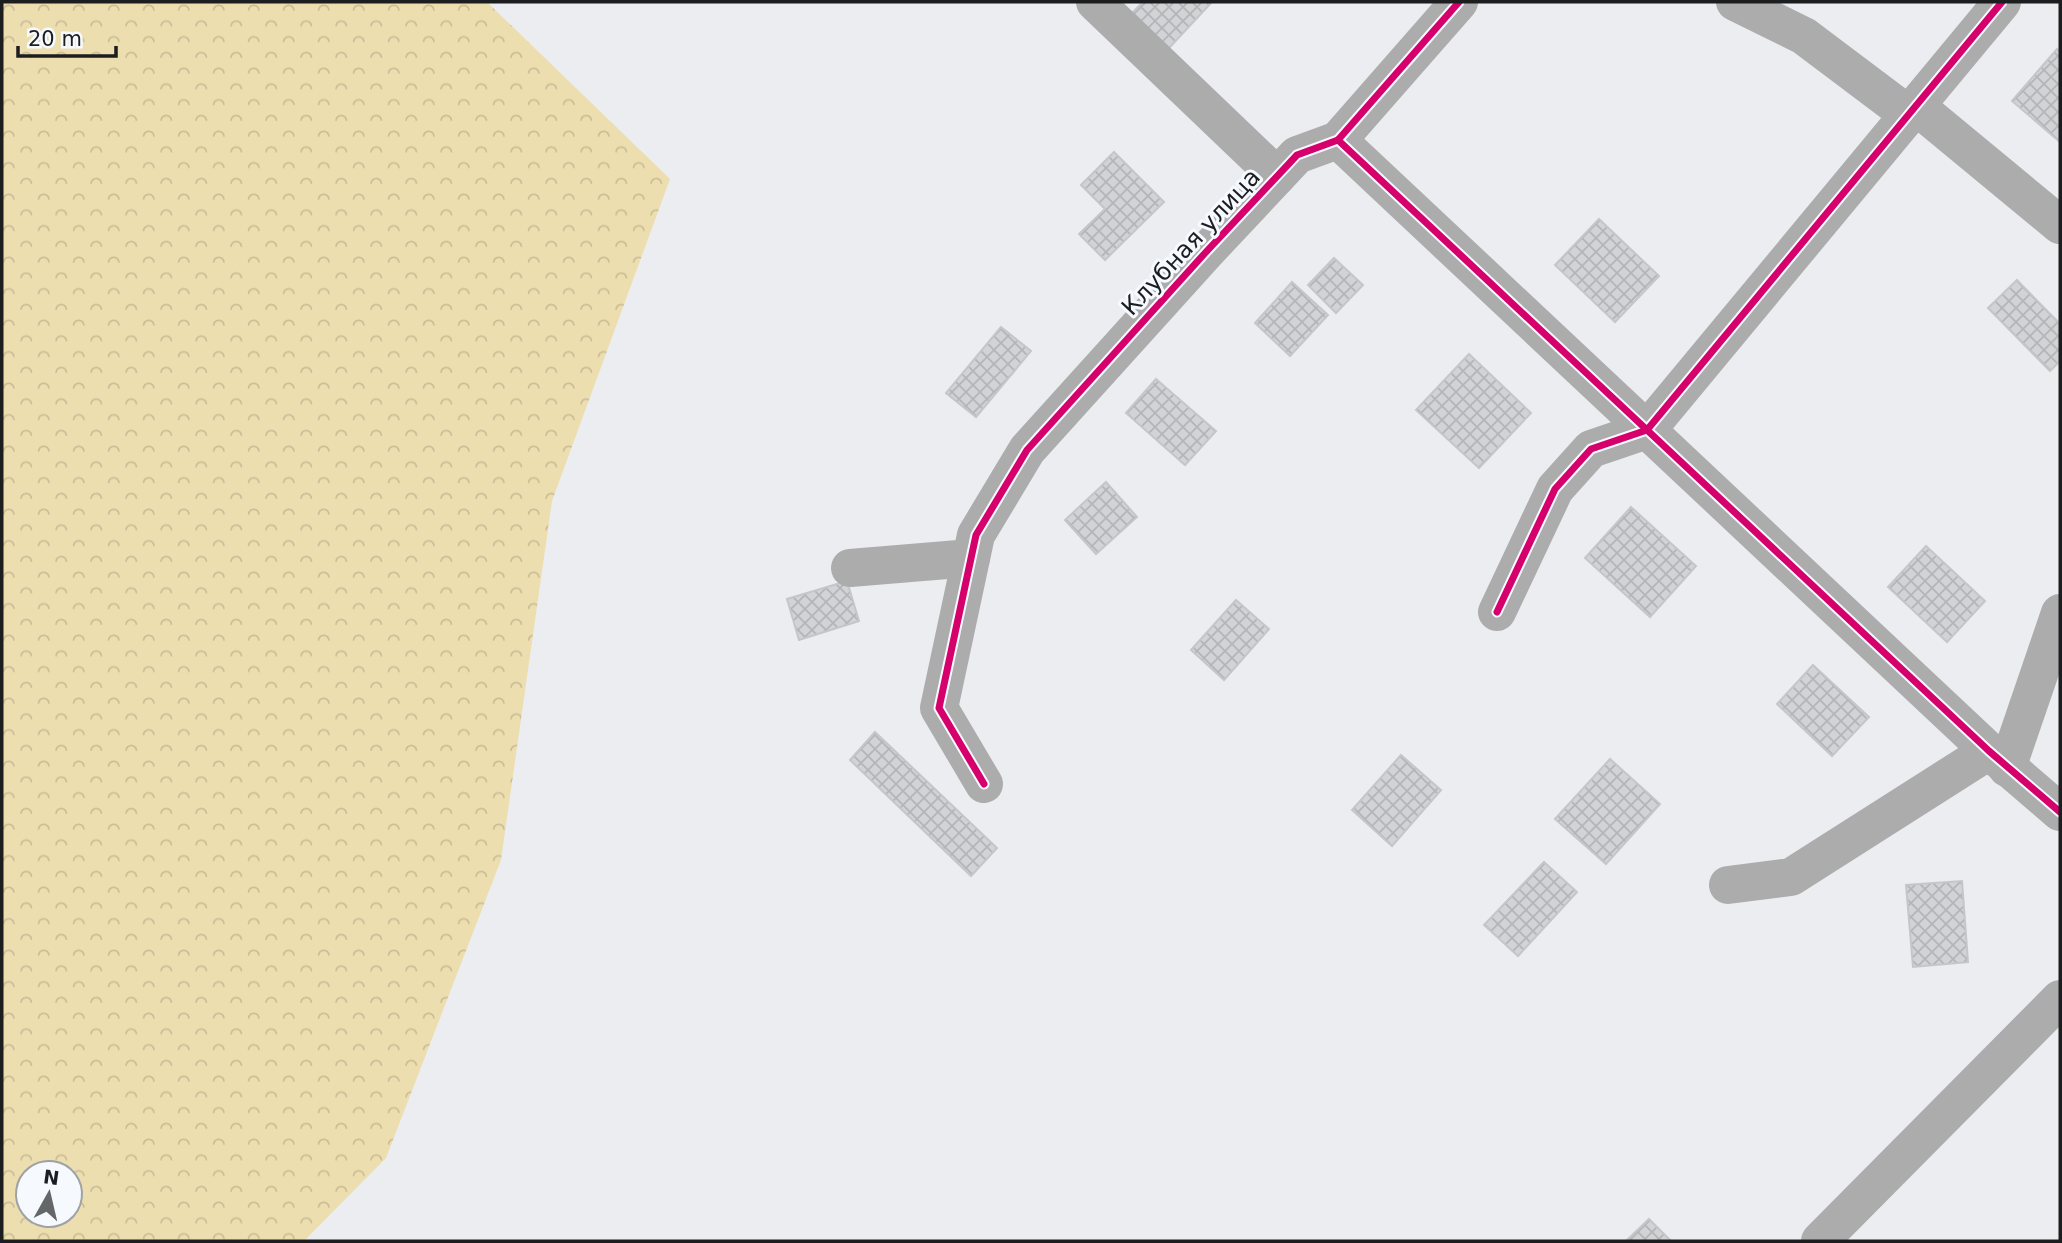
<svg xmlns="http://www.w3.org/2000/svg" width="2062" height="1243" viewBox="0 0 2062 1243" font-family="'DejaVu Sans',sans-serif">
  <style>
    .forest { fill: url(#forest-crowns); fill-rule: evenodd }
    .building { fill: url(#building-cross-hatch); stroke: #c4c6c9; stroke-width: 2 }
    .lines { fill: none; stroke-linecap: round; stroke-linejoin: round }
    .street { stroke: #adacad; stroke-width: 38 }
    .cycleway-casing { stroke: #f6faff; stroke-width: 11 }
    .cycleway { stroke: #d6006c; stroke-width: 7 }
    .labels { text-anchor: middle; dominant-baseline: central; stroke-width: 6; stroke-linejoin: round; paint-order: stroke }
    .street-label { font-size: 24px; fill: #1b1d1f; stroke: #f6faff }
  </style>
  <defs>
    <pattern id="forest-crowns" width="20" height="18" patternUnits="userSpaceOnUse" patternTransform="scale(1.75)"><rect width="20" height="18" fill="#eddeb0"/><path d="M2 6a3 3 0 1 1 6 0M12 15a3 3 0 1 1 6 0" fill="none" stroke="#cbbe97"/></pattern>
    <pattern id="building-cross-hatch" width="8" height="8" patternUnits="userSpaceOnUse" patternTransform="scale(1.75)"><rect width="8" height="8" fill="#d1d3d6"/><path d="M0 0l8 8M0 8l8-8" fill="none" stroke="#b3b5b7"/></pattern>
  </defs>
  <rect width="100%" height="100%" fill="#ebedf0"/>
  <path class="forest" d="M 2,2 L 487,2 L 670,179 L 552,501 L 501,860 L 386,1158 L 304,1241 L 2,1241 ZM 28,1173 L 70,1173 L 70,1215 L 28,1215 Z"/>
  <g class="building">
    <polygon points="1143,2 1212,2 1169,48 1132,13"/>
    <polygon points="2057,49 2060,52 2060,142 2012,101"/>
    <polygon points="1114,152 1164,202 1105,260 1079,234 1105,209 1081,185"/>
    <polygon points="1599,219 1659,276 1615,322 1555,265"/>
    <polygon points="1334,258 1363,285 1336,313 1308,285"/>
    <polygon points="2017,280 2060,324 2060,361 2050,371 1988,308"/>
    <polygon points="1292,282 1328,315 1290,356 1255,323"/>
    <polygon points="1001,327 1031,351 976,417 946,393"/>
    <polygon points="1469,354 1531,413 1479,468 1416,410"/>
    <polygon points="1156,379 1216,431 1185,465 1126,413"/>
    <polygon points="1106,482 1137,517 1096,554 1065,520"/>
    <polygon points="1631,507 1696,566 1650,617 1585,558"/>
    <polygon points="1926,546 1985,601 1947,642 1888,587"/>
    <polygon points="847,581 859,621 799,640 787,599"/>
    <polygon points="1236,600 1269,629 1224,680 1191,650"/>
    <polygon points="1813,665 1869,717 1832,756 1777,704"/>
    <polygon points="875,732 997,848 971,876 850,760"/>
    <polygon points="1401,755 1441,790 1392,846 1352,810"/>
    <polygon points="1610,759 1660,804 1606,864 1555,819"/>
    <polygon points="1544,862 1577,892 1518,956 1484,925"/>
    <polygon points="1962,881 1968,962 1913,967 1906,885"/>
    <polygon points="1649,1219 1671,1241 1626,1241"/>
  </g>
  <g class="lines">
    <g class="street">
      <polyline points="1095,2 1277,176"/>
      <polyline points="1735,2 1804,36 1909,115"/>
      <polyline points="1916,106 2060,225"/>
      <polyline points="1338,140 1989,751 2060,812"/>
      <polyline points="850,568 971,558"/>
      <polyline points="1497,612 1555,489 1591,449 1647,430 2002,2"/>
      <polyline points="2007,768 2060,613"/>
      <polyline points="984,784 939,708 976,535 1027,450 1206,252 1297,155 1338,140 1459,2"/>
      <polyline points="1728,885 1791,877 1989,751"/>
      <polyline points="1820,1241 2060,999"/>
    </g>
    <defs>
      <g id="cycleway">
        <polyline points="1338,140 1989,751 2060,812"/>
        <polyline points="1497,612 1555,489 1591,449 1647,430 2002,2"/>
        <polyline points="984,784 939,708 976,535 1027,450 1206,252 1297,155 1338,140 1459,2"/>
      </g>
    </defs>
    <use href="#cycleway" class="cycleway-casing"/>
    <use href="#cycleway" class="cycleway"/>
  </g>
  <g class="labels">
    <g class="street-label">
      <text transform="translate(1191 242) rotate(-47)">Клубная улица</text>
    </g>
  </g>
  <rect width="2062" height="1243" fill="none" stroke="#1b1d1f" stroke-width="7"/>
  <g transform="translate(49 1194) rotate(8)"><circle r="33" fill="#f6faff" stroke="#9ea2a5" stroke-width="2"/>
  <path d="M0-5L12 26L0 18L-12 26Z" fill="#646668"/>
  <text y="-10" font-size="19" font-weight="bold" text-anchor="middle" fill="#1b1d1f">N</text>
  </g>
  <path d="M18 46v10h98v-10" fill="none" stroke="#1b1d1f" stroke-width="3.5"/>
  <text x="28" y="46" font-size="21" fill="#1b1d1f" stroke="#f6faff" stroke-width="5" paint-order="stroke">20 m</text>
</svg>
